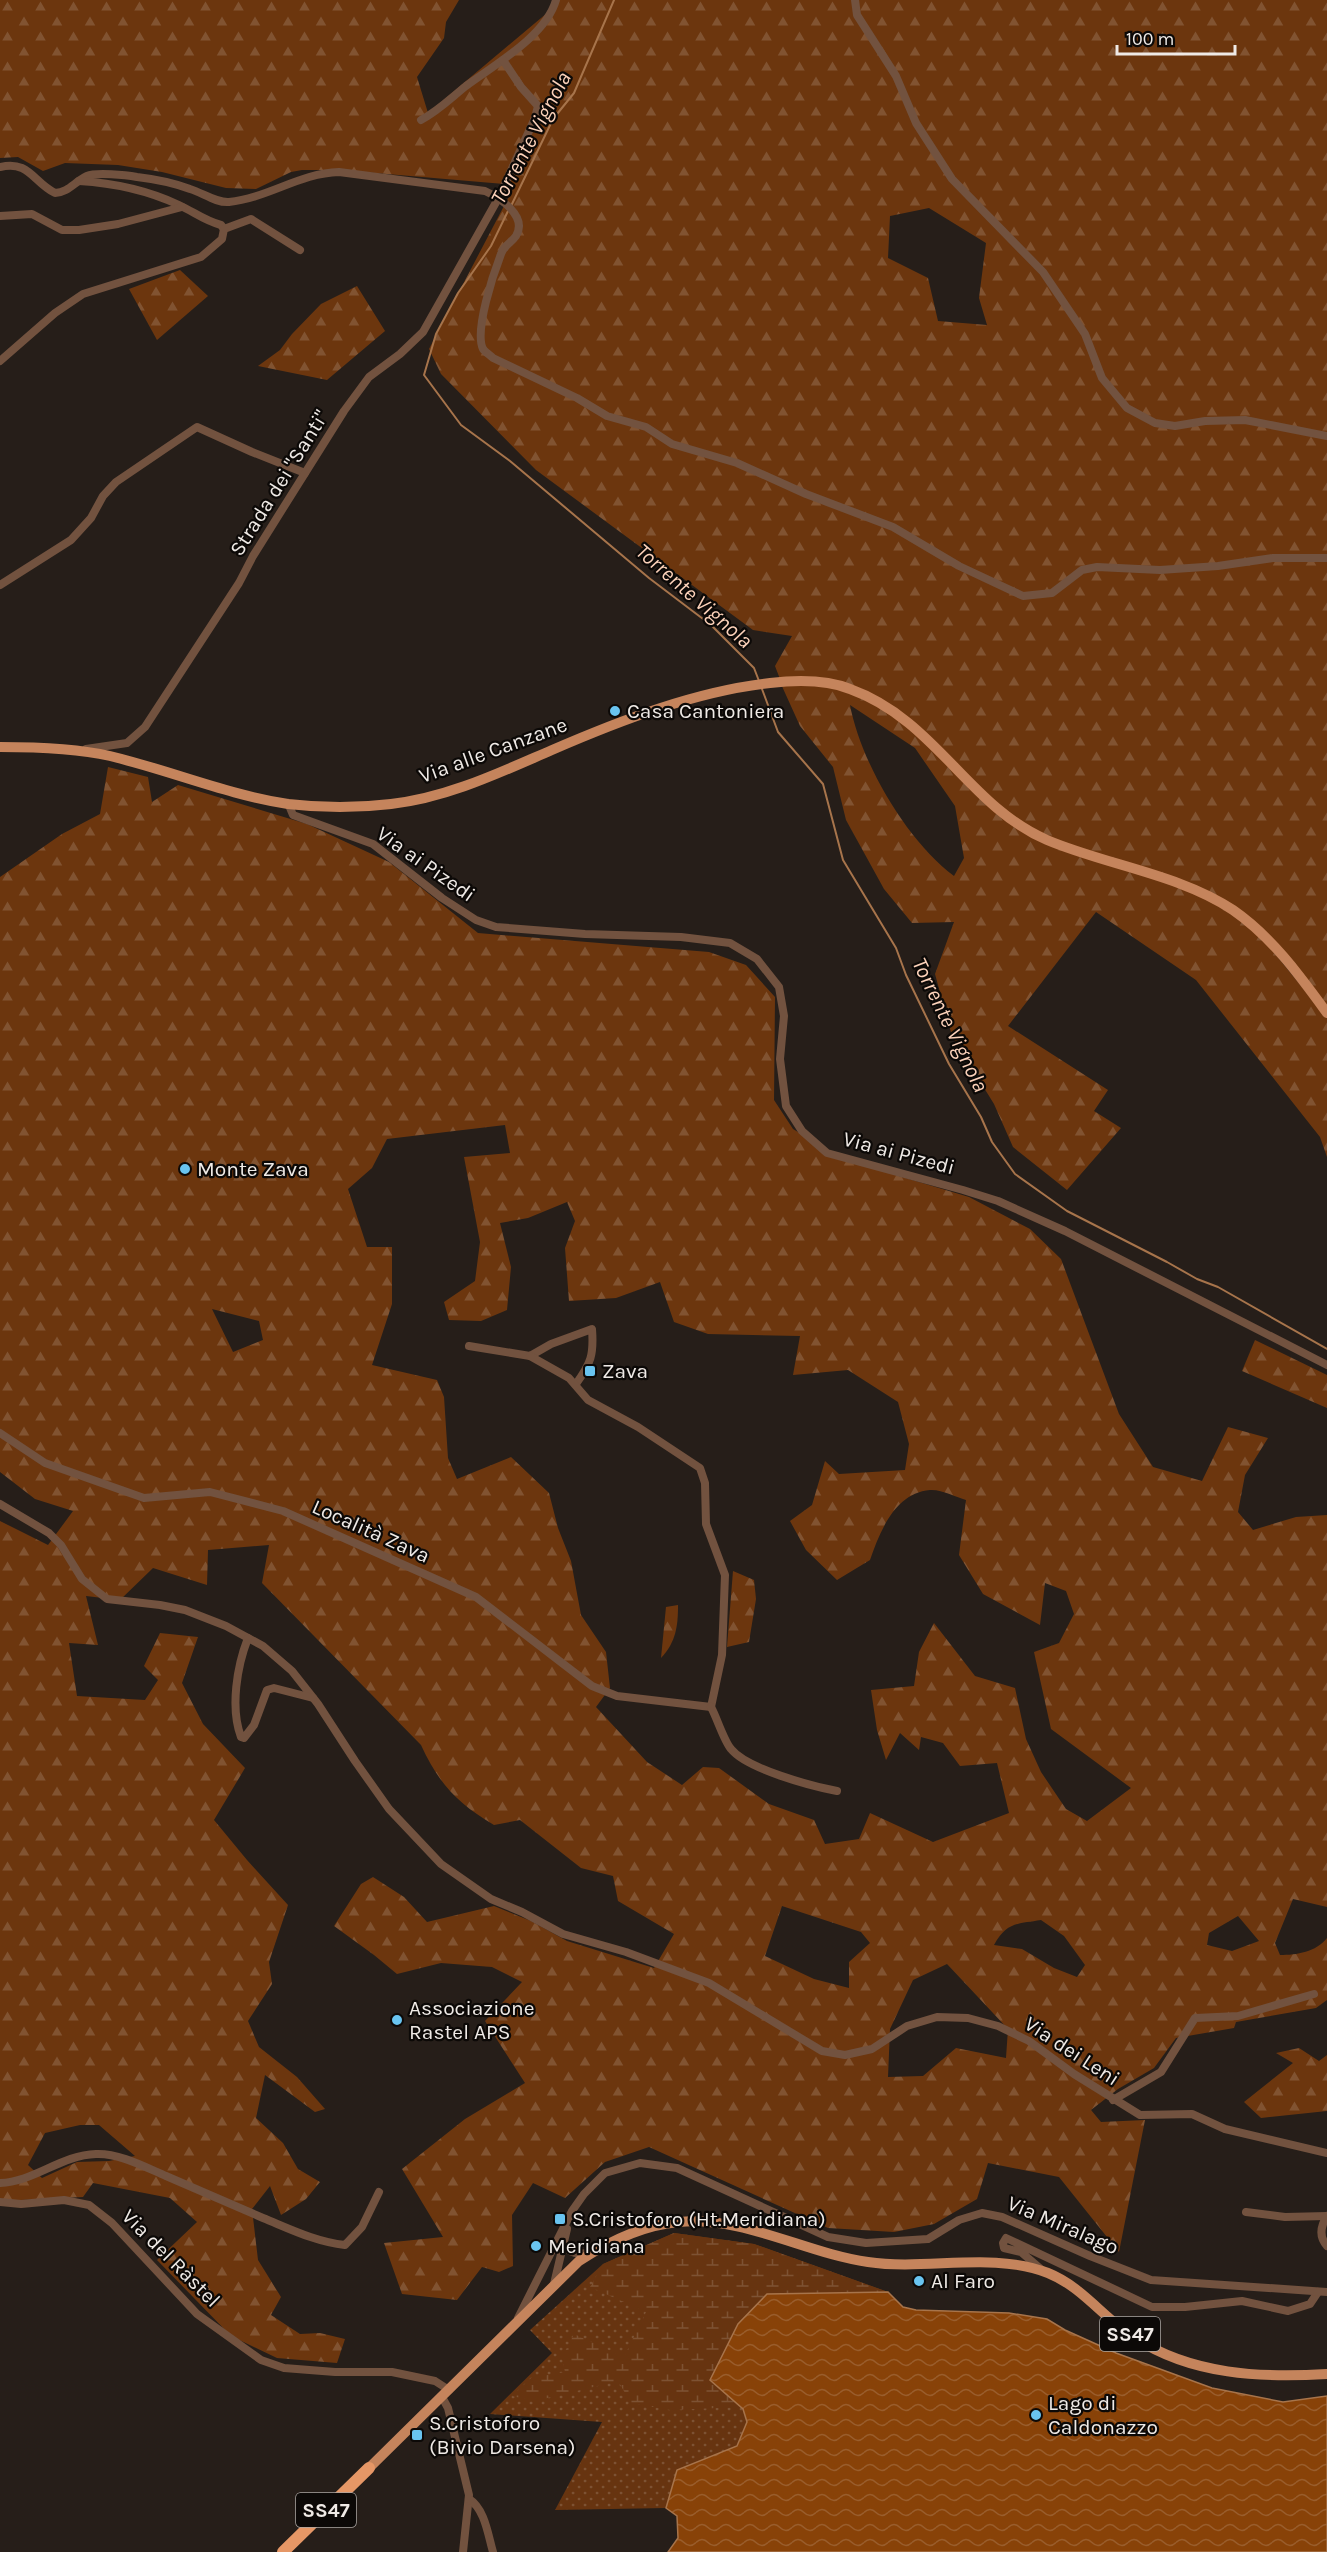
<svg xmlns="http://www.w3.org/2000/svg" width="1327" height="2552" viewBox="0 0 1327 2552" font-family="Karla,sans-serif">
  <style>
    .grass { fill: url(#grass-dots) }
    .forest { fill: url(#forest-firs); fill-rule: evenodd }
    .wetland { fill: url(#wetland-marsh) }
    .water { fill: url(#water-waves); stroke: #a7744b; stroke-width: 1.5 }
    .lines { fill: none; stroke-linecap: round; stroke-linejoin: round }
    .stream { stroke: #a7744b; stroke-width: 2 }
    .minor { stroke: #72523f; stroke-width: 8 }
    .major { stroke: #c5845c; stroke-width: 10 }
    .highway { stroke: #e69766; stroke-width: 12 }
    .poi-dot { fill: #69c4f0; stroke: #0c0907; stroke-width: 2 }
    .labels { text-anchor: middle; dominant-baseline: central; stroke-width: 4.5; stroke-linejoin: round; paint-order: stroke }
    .shield { fill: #0c0907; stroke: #aba6a3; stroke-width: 1.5 }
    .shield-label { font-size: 20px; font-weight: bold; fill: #efeae6 }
    .street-label { font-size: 21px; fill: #efeae6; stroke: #0c0907 }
    .poi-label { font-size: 21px; fill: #efeae6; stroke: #0c0907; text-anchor: start }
    .water-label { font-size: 22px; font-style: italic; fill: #fbd1b9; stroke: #0c0907 }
  </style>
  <defs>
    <pattern id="grass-dots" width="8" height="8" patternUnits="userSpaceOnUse" patternTransform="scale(1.5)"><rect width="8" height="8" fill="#673410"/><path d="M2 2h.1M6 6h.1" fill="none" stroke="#7d5233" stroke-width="1.8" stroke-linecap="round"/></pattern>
    <pattern id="forest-firs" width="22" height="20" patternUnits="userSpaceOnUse" patternTransform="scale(1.5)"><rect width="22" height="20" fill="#6c360e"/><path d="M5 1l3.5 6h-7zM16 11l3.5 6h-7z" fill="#815331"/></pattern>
    <pattern id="wetland-marsh" width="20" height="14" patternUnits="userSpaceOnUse" patternTransform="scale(1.5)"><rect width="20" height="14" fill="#673410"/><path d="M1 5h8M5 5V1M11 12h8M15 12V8" fill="none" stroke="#7d5233"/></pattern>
    <pattern id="water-waves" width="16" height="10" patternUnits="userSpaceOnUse" patternTransform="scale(1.5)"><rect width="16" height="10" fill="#884208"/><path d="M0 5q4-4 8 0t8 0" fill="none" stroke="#995d2c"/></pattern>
  </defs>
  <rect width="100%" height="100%" fill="#261e19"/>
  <polygon class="grass" points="674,2233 754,2244 888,2292 767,2294 738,2324 710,2380 743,2409 747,2422 737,2446 677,2470 666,2508 555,2510 602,2422 490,2414 552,2353 530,2330 603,2264"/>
  <g class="forest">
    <path d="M 0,0 L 459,0 L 446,22 L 444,38 L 417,77 L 428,113 L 553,8 L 553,0 L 1327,0 L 1327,1010 L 1234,908 L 1048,838 L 1017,821 L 987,797 L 933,739 L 850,686 L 780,679 L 775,666 L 792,636 L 753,630 L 536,470 L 441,374 L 429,349 L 515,185 L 340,170 L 302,170 L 291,172 L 256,189 L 226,188 L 162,172 L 118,165 L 65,163 L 43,171 L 18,157 L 0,158 ZM 929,208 L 986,243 L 979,298 L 987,325 L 938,321 L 928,278 L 888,258 L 890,216 Z"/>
    <polygon points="180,270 208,296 157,340 129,289"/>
    <polygon points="357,286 385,331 327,380 258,366 280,350 292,334 321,304"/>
    <path d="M 781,684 L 818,684 L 849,691 L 908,723 L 1014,825 L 1203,896 L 1231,912 L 1258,933 L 1327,1018 L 1327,1157 L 1320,1137 L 1196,980 L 1096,912 L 1008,1026 L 1108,1090 L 1094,1111 L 1121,1128 L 1067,1190 L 1013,1147 L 994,1104 L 952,1036 L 935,974 L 954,922 L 912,923 L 884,889 L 846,820 L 833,767 L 800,726 ZM 850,705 L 915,748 L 955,806 L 964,858 L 954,876 C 907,841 861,763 850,705 Z"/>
    <path d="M 108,767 L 148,777 L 152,802 L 178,785 L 307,824 L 389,862 L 478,933 L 709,952 L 746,965 L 775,997 L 774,1100 L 793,1129 L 842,1159 L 969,1197 L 1030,1229 L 1061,1259 L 1119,1414 L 1153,1467 L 1202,1481 L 1228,1427 L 1268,1438 L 1245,1475 L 1238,1512 L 1253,1530 L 1296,1517 L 1327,1515 L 1327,1907 L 1293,1899 L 1275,1943 L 1280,1955 C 1297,1955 1316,1952 1327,1938 L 1327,2000 L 1316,2008 L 1236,2022 L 1234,2028 L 1176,2038 L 1154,2068 L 1118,2089 L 1091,2110 L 1101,2122 L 1145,2120 L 1119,2252 L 1059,2177 L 988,2163 L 977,2199 L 934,2224 L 894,2232 L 828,2228 L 649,2147 L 605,2162 L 565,2198 L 533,2183 L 512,2215 L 513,2266 L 499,2272 L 482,2267 L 457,2300 L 402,2294 L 384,2243 L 443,2237 L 402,2169 L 465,2119 L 525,2083 L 485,2021 L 522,1982 L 492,1967 L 441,1963 L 397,1974 L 374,1955 L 334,1926 L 361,1884 L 373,1877 L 404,1897 L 427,1922 L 494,1906 L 531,1921 L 567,1941 L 654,1968 L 674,1934 L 618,1901 L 613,1876 L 581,1868 L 520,1820 L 494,1825 C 457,1803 439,1784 421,1745 L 262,1583 L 269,1545 L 208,1550 L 207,1585 L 153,1568 L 120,1600 L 86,1596 L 98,1645 L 69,1643 L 77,1696 L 145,1700 L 158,1680 L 144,1666 L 160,1633 L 198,1637 L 182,1683 L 203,1724 L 245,1768 L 214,1820 L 247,1860 L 288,1905 L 269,1962 L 272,1984 L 248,2021 L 259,2047 L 297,2077 L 325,2109 L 315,2112 L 265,2075 L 256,2118 L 283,2143 L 298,2169 L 320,2182 L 306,2199 L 281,2215 L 270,2186 L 252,2209 L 258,2260 L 281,2297 L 271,2315 L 300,2334 L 320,2333 L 345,2339 L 337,2363 L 277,2358 L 231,2336 L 157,2260 L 197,2222 L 170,2198 L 93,2183 L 83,2197 L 0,2201 L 0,1521 L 48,1545 L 73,1511 L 35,1499 L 0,1472 L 0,877 L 62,834 L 100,814 ZM 505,1125 L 510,1153 L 464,1157 L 480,1242 L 475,1281 L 444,1302 L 449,1320 L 481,1321 L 507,1310 L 511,1267 L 500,1223 L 528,1218 L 567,1202 L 575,1221 L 565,1248 L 569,1301 L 616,1298 L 660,1282 L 674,1322 L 708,1334 L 800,1336 L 793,1375 L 848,1370 L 898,1402 L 909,1444 L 905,1470 L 839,1474 L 825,1461 L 812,1505 L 790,1521 L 806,1550 L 837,1580 L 870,1560 C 880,1531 895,1493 930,1490 C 941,1489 956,1497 966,1500 L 959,1555 L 983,1594 L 1040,1625 L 1045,1583 L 1066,1591 L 1074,1614 L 1059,1643 L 1034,1652 L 1051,1729 L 1131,1788 L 1087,1821 L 1066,1809 L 1041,1772 L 1026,1739 L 1015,1688 L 975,1676 L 934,1623 L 919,1652 L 914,1686 L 871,1690 L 877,1730 L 886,1760 L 900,1733 L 919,1750 L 921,1737 L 943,1743 L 960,1766 L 997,1763 L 1009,1813 L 933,1842 L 870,1813 L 859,1839 L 825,1844 L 814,1820 L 769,1804 L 719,1768 L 703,1767 L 682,1785 L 647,1762 L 596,1707 L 610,1688 L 606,1652 L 581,1615 L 571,1561 L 558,1528 L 549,1493 L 511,1457 L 457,1479 L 448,1458 L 444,1397 L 437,1380 L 372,1365 L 392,1304 L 392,1247 L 367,1247 L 348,1189 L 372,1168 L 387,1139 ZM 212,1309 L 259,1321 L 263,1340 L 233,1352 ZM 782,1906 L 861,1932 L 870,1943 L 849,1962 L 849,1988 L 814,1979 L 765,1956 ZM 1238,1916 L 1259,1941 L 1232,1951 L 1207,1945 L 1209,1933 ZM 1041,1920 L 1064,1936 L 1085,1965 L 1077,1977 L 1054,1968 L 1022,1949 L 994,1945 C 1007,1922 1017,1924 1041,1920 ZM 947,1964 L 1008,2029 L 1006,2058 L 956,2048 L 923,2076 L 888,2077 L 890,2029 L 913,1980 ZM 80,2125 L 99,2125 L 135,2156 L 109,2161 L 77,2162 L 42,2178 L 28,2165 L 45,2133 Z"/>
    <polygon points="1255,1340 1327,1375 1327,1408 1242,1371"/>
    <polygon points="733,1571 754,1580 756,1599 749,1642 727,1647"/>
    <path d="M 678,1605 C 678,1626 676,1642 661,1658 L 666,1607 Z"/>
    <polygon points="1299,2048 1319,2061 1327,2055 1327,2111 1261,2118 1244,2102 1293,2063 1276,2053"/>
  </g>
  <polygon class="wetland" points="674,2233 754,2244 888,2292 767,2294 710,2380 741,2407 670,2410 631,2403 618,2381 535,2401 512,2396 531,2378 565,2372 562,2357 574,2334 624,2357 646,2312 590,2287 603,2264"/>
  <polygon class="water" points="888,2292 903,2307 916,2310 1009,2313 1047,2319 1065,2330 1116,2353 1212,2388 1283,2402 1327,2396 1327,2552 668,2552 678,2538 677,2516 666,2508 677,2470 737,2446 747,2422 743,2409 710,2380 738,2324 767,2294"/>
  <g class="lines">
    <g class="stream">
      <polyline points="511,206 553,119 574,93 614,0"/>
      <polyline points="508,211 491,246 458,293 436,334 424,375 461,425 510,461 649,578 711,625 754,668 759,681"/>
      <polyline points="762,689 778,732 823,784 843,860 896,948 906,975 949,1064 981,1117 992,1142 1015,1174 1067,1211 1167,1262 1197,1279 1218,1287 1327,1349"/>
    </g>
    <g class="minor">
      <polyline points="855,0 857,15 896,76 916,123 952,179 1043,272 1085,334 1102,378 1127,408 1155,423 1175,426 1205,421 1245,420 1327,436"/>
      <path d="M 421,120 C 438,111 451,98 466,86 C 494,65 546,36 556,0"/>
      <path d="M 0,167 C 29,160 33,182 55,193 C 69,192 74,182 87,176 C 96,172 126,175 137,177 C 154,179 174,183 190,189 C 203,193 216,203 229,202 C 268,198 300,173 339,172 L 485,191 C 500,198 528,216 516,236 C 511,243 504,245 501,254 C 494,272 474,331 483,349 C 485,352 490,355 493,358 L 577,398 L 607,416 L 646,427 L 672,444 L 737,463 L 806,494 L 893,527 L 959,566 L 1023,596 L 1052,593 L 1082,570 L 1097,567 L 1160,570 L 1218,566 L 1273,558 L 1327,558"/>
      <path d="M 79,181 C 114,183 147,190 179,205 C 194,212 205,221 221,225 L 224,229"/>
      <polyline points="0,216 32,214 62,230 79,230 118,224 182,207"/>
      <polyline points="0,361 55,313 83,294 201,257 222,239 224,229 251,219 300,250"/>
      <polyline points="0,585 71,540 91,518 103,496 116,482 197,427 252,452 305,473"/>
      <polyline points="86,749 127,743 145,727 239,583 253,556 344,411 369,377 400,354 423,332 499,197 535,118 538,106 521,87 503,60"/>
      <polyline points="288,803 293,815 373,844 442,898 476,920 496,927 585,934 681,937 730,943 757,959 779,987 784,1016 780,1059 786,1106 802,1131 827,1153 963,1190 998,1201 1065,1231 1327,1365"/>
      <path d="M 469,1346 L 530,1356 L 551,1344 L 592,1329 C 594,1355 591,1363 576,1384"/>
      <polyline points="0,1433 45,1463 144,1498 210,1492 283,1511 476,1597 592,1686 617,1696 711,1707 722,1655 725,1575 706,1524 705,1483 700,1468 638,1427 588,1400 569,1378 530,1356"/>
      <polyline points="0,1504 49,1533 61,1545 82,1579 107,1599 160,1605 185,1610 226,1626 263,1646 292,1671 318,1704 355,1761 389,1809 441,1864 491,1899 522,1912 563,1934 626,1952 709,1983 822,2051 845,2055 872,2049 907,2026 937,2017 968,2018 998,2026 1029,2041 1074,2074 1140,2115 1192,2114 1225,2129 1327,2153"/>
      <path d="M 248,1638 C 237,1666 230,1708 241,1737 L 244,1738 L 254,1725 L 267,1690 L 274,1688 L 313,1698"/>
      <path d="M 711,1707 C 717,1718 724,1741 731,1749 C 747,1769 811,1786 837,1791"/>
      <polyline points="1113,2100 1161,2072 1195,2018 1238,2016 1314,1994"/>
      <path d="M 0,2183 C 34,2182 61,2155 96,2154 C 119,2153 145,2167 166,2176 C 198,2190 230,2204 263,2218 C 290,2229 316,2242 345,2245 L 362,2227 L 379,2192"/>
      <polyline points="0,2202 21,2204 64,2200 89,2205 112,2223 197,2314 261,2360 284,2368 335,2372 392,2372 435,2381 449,2390"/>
      <polyline points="1246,2212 1285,2217 1327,2216"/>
      <path d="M 1327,2216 C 1320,2227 1319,2237 1327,2246"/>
      <path d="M 563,2243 C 569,2255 579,2254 591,2253"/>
      <polyline points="1042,2270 1021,2252 1004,2248 1003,2243 1006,2238 1152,2307 1185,2307 1242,2301 1288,2311 1310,2304 1318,2292"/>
      <polyline points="554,2284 567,2229"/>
      <polyline points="518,2318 572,2211 584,2194 605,2173 640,2163 677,2168 828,2237 866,2243 928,2239 959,2220 982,2213 1002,2217 1090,2256 1151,2280 1327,2292"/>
      <polyline points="442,2397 448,2408 469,2495 463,2552"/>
      <path d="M 469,2499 C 485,2509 488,2535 493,2552"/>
    </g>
    <g class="major">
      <path d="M 0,747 C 36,747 75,748 110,756 C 169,770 228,795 288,804 C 322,808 358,808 391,804 C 447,798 501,772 552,750 C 619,721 696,691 770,683 C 796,680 825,679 850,689 C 936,720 968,806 1047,840 C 1106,865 1179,874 1233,910 C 1272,937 1300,976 1327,1013"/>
      <path d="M 369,2468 L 579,2261 C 608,2242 643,2225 679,2222 C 744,2216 805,2253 868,2262 C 927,2271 991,2251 1048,2273 C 1083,2287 1104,2319 1135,2338 C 1192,2375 1261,2378 1327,2374"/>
    </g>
    <polyline class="highway" points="283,2552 369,2468"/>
  </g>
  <g class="poi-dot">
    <circle cx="615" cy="711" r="6"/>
    <circle cx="185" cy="1169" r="6"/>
    <rect x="584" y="1365" width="12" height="12" rx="3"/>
    <circle cx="397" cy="2020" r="6"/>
    <rect x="554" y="2213" width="12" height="12" rx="3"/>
    <circle cx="536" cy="2246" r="6"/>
    <circle cx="919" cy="2281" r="6"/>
    <circle cx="1036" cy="2415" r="6"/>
    <rect x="411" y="2429" width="12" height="12" rx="3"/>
  </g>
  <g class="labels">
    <g class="shield">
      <rect x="1100" y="2317" width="60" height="34" rx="4.5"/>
      <rect x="296" y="2493" width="60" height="34" rx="4.5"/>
    </g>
    <g class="shield-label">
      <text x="1130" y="2334">SS47</text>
      <text x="326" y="2510">SS47</text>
    </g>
    <g class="street-label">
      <text transform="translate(279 483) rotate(-58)">Strada dei "Santi"</text>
      <text transform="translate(493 750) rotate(-20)">Via alle Canzane</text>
      <text transform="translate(426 864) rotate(35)">Via ai Pizedi</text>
      <text transform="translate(899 1153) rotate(15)">Via ai Pizedi</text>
      <text transform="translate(371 1531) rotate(24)">Località Zava</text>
      <text transform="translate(1072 2051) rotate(33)">Via dei Leni</text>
      <text transform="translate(1063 2225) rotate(23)">Via Miralago</text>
      <text transform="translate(171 2258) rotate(45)">Via del Ràstel</text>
    </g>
    <g class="poi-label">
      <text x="627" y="711">Casa Cantoniera</text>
      <text x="197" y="1169">Monte Zava</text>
      <text x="602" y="1371">Zava</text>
      <text x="409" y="2008">Associazione<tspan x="409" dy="24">Rastel APS</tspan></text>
      <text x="572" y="2219">S.Cristoforo (Ht.Meridiana)</text>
      <text x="548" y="2246">Meridiana</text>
      <text x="931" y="2281">Al Faro</text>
      <text x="1048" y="2403">Lago di<tspan x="1048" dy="24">Caldonazzo</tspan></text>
      <text x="429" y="2423">S.Cristoforo<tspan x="429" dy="24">(Bivio Darsena)</tspan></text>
    </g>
    <g class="water-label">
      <text transform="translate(531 138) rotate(-62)">Torrente Vignola</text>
      <text transform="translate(694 596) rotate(41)">Torrente Vignola</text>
      <text transform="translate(950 1025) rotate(64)">Torrente Vignola</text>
    </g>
  </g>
  <path d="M1117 45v9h118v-9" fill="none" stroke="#efeae6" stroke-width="3"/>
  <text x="1126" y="45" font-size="18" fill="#efeae6" stroke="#0c0907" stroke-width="4.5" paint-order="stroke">100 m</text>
</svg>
